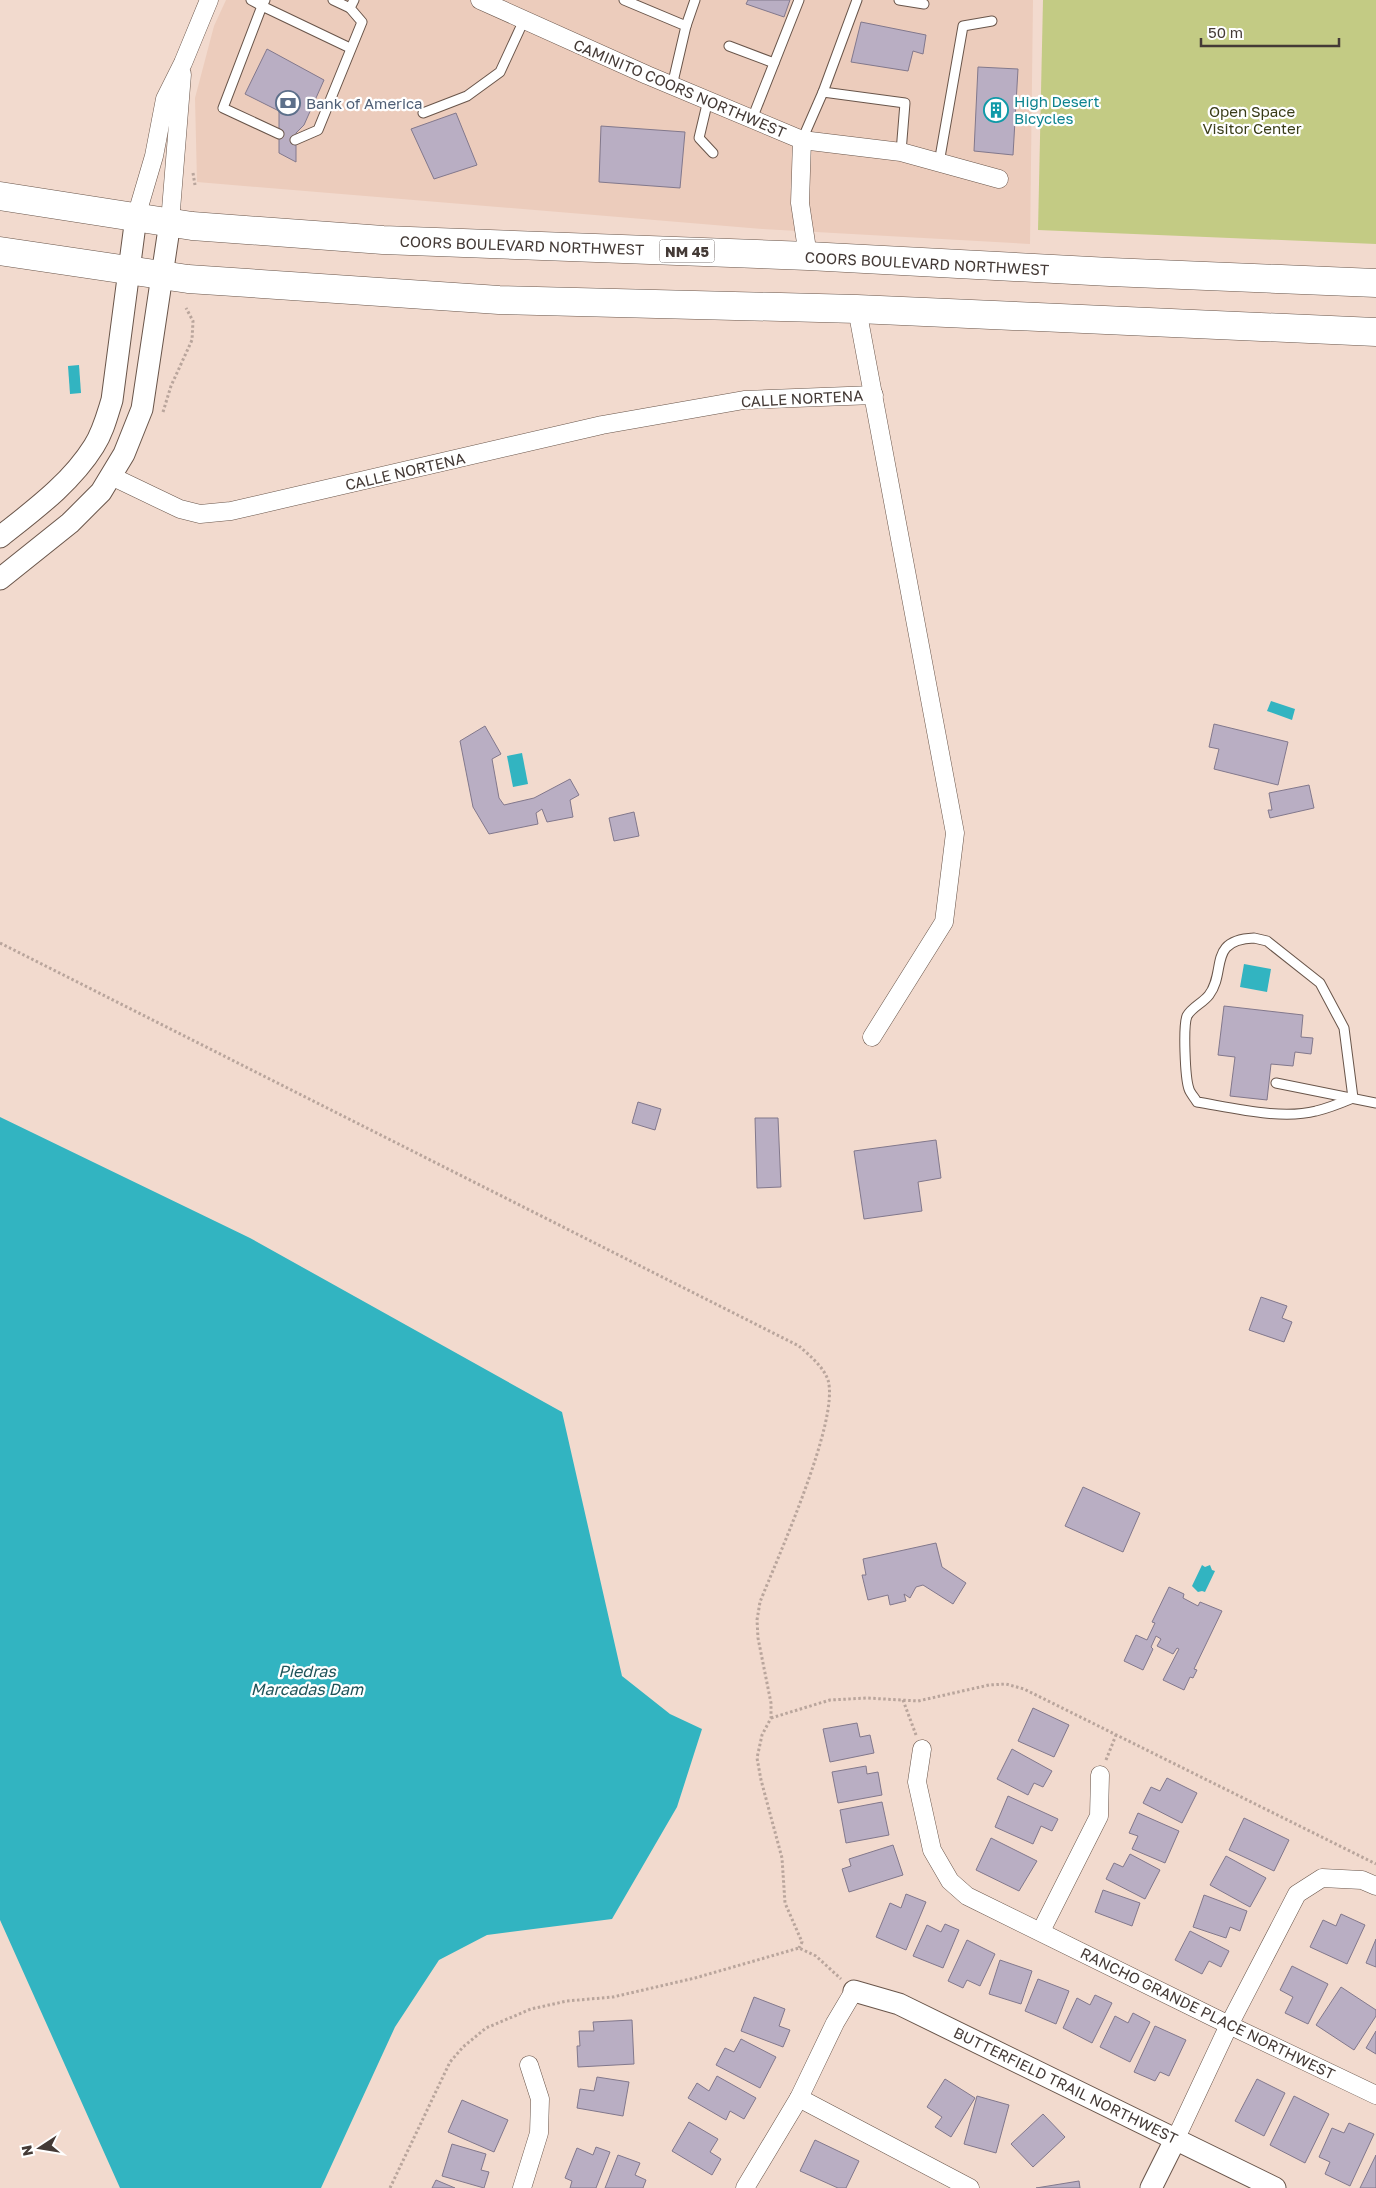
<svg xmlns="http://www.w3.org/2000/svg" width="1376" height="2188" viewBox="0 0 1376 2188" font-family="'Golos Text',sans-serif">
  <style>
    .built { fill: #ecccbc }
    .green { fill: #c3cb84 }
    .water { fill: #32b4c1 }
    .building { fill: #b9aec3; stroke: #82788c }
    .lines { fill: none; stroke-linecap: round; stroke-linejoin: round }
    .service-casing { stroke: #69554a; stroke-width: 11 }
    .minor-casing { stroke: #69554a; stroke-width: 19 }
    .tertiary-casing { stroke: #69554a; stroke-width: 23 }
    .primary-casing { stroke: #69554a; stroke-width: 29 }
    .path { stroke: #b9a59c; stroke-width: 3; stroke-dasharray: 2.5 2.5; stroke-linecap: butt }
    .service { stroke: #fff; stroke-width: 9 }
    .minor { stroke: #fff; stroke-width: 18 }
    .tertiary { stroke: #fff; stroke-width: 21 }
    .primary { stroke: #fff; stroke-width: 28 }
    .labels { text-anchor: middle; dominant-baseline: central; stroke-width: 4.5; stroke-linejoin: round; paint-order: stroke }
    .shield { fill: #fff; stroke: #7c7572; stroke-width: 1 }
    .shield-label { font-size: 14px; font-weight: bold; fill: #443a36 }
    .street-label { font-size: 15px; fill: #443a36; stroke: #fff }
    .culture-label { font-size: 15px; fill: #0d838f; stroke: #fff; text-anchor: start }
    .service-label { font-size: 15px; fill: #4e5e75; stroke: #fff; text-anchor: start }
    .park-label { font-size: 15px; fill: #393c18; stroke: #fff }
    .water-label { font-size: 16px; font-style: italic; fill: #20545a; stroke: #fff }
  </style>
  <rect width="100%" height="100%" fill="#f2dace"/>
  <polygon class="built" points="226,0 1033,0 1030,244 762,229 197,182 195,98 214,26"/>
  <polygon class="green" points="1043,0 1376,0 1376,244 1038,230"/>
  <g class="water">
    <polygon points="79,365 81,393 70,394 68,366"/>
    <polygon points="1271,701 1295,709 1292,720 1267,711"/>
    <polygon points="522,753 528,784 513,787 507,756"/>
    <polygon points="1244,964 1271,969 1267,992 1240,987"/>
    <polygon points="0,1117 250,1238 562,1412 622,1676 670,1714 702,1729 677,1807 612,1919 487,1935 439,1960 395,2027 321,2188 120,2188 0,1920"/>
    <polygon points="1202,1565 1205,1567 1210,1565 1212,1570 1215,1571 1205,1592 1202,1591 1198,1592 1192,1586"/>
  </g>
  <g class="building">
    <polygon points="748,0 790,0 784,17 746,4"/>
    <polygon points="861,22 926,35 923,54 913,51 908,71 851,62"/>
    <polygon points="267,49 324,80 304,125 296,133 296,162 279,153 279,111 245,94"/>
    <polygon points="978,67 1018,69 1013,155 974,151"/>
    <polygon points="456,113 477,165 434,179 411,129"/>
    <polygon points="601,126 685,132 680,188 599,182"/>
    <polygon points="1214,724 1288,742 1278,785 1214,769 1219,749 1209,747"/>
    <polygon points="485,726 501,754 492,759 499,798 504,805 534,798 570,779 579,795 570,800 573,817 547,822 542,809 536,813 538,824 489,834 473,807 460,741"/>
    <polygon points="1309,785 1314,808 1270,818 1268,810 1272,810 1269,793"/>
    <polygon points="634,812 639,836 614,841 609,818"/>
    <polygon points="1224,1006 1303,1015 1301,1037 1313,1038 1311,1054 1295,1052 1293,1066 1271,1064 1267,1100 1230,1096 1235,1057 1218,1055"/>
    <polygon points="638,1102 661,1109 655,1130 632,1123"/>
    <polygon points="755,1118 778,1118 781,1187 757,1188"/>
    <polygon points="936,1140 941,1178 918,1182 922,1211 864,1219 854,1151"/>
    <polygon points="1261,1297 1287,1306 1282,1318 1292,1322 1284,1342 1249,1330"/>
    <polygon points="1083,1487 1140,1513 1123,1552 1065,1526"/>
    <polygon points="936,1543 942,1567 966,1583 953,1604 923,1585 916,1587 910,1598 904,1594 906,1601 890,1605 888,1595 868,1600 862,1575 866,1575 863,1559"/>
    <polygon points="1169,1587 1184,1594 1183,1598 1198,1606 1200,1602 1222,1611 1194,1669 1197,1670 1193,1678 1190,1677 1184,1690 1163,1680 1179,1649 1177,1648 1173,1654 1157,1646 1161,1639 1156,1636 1151,1647 1153,1649 1143,1670 1124,1661 1136,1635 1147,1640 1155,1623 1152,1622"/>
    <polygon points="1033,1708 1069,1725 1054,1757 1018,1741"/>
    <polygon points="857,1723 860,1737 870,1735 874,1753 830,1762 823,1729"/>
    <polygon points="1012,1749 1052,1771 1043,1787 1034,1783 1028,1795 997,1779"/>
    <polygon points="866,1766 867,1774 878,1772 882,1795 838,1803 832,1772"/>
    <polygon points="1167,1778 1197,1793 1182,1823 1143,1803 1151,1787 1160,1791"/>
    <polygon points="1008,1796 1058,1819 1052,1831 1041,1826 1033,1844 995,1827"/>
    <polygon points="882,1802 889,1835 846,1843 840,1810"/>
    <polygon points="1138,1813 1179,1831 1165,1863 1132,1849 1138,1836 1129,1833"/>
    <polygon points="1244,1818 1289,1840 1274,1871 1229,1850"/>
    <polygon points="991,1838 1037,1861 1019,1891 976,1870"/>
    <polygon points="893,1845 903,1875 849,1892 842,1869 851,1866 849,1859"/>
    <polygon points="1130,1854 1160,1870 1145,1899 1106,1879 1114,1863 1123,1867"/>
    <polygon points="1226,1856 1266,1878 1250,1907 1210,1885"/>
    <polygon points="1103,1890 1140,1903 1132,1926 1095,1912"/>
    <polygon points="906,1894 926,1902 906,1950 876,1937 890,1903 901,1908"/>
    <polygon points="1204,1895 1247,1911 1240,1931 1230,1927 1226,1938 1193,1927"/>
    <polygon points="1341,1914 1365,1925 1347,1964 1310,1947 1323,1920 1336,1926"/>
    <polygon points="945,1924 959,1930 943,1968 913,1956 927,1925 941,1932"/>
    <polygon points="1190,1931 1229,1951 1221,1967 1209,1961 1202,1974 1175,1960"/>
    <polygon points="1376,1939 1376,1967 1366,1963"/>
    <polygon points="967,1940 995,1954 980,1986 967,1980 963,1988 948,1981"/>
    <polygon points="1000,1960 1032,1971 1021,2004 989,1994"/>
    <polygon points="1292,1966 1328,1984 1308,2024 1285,2013 1293,1997 1280,1990"/>
    <polygon points="1038,1979 1069,1991 1056,2024 1025,2011"/>
    <polygon points="1341,1987 1376,2010 1376,2016 1354,2050 1316,2025"/>
    <polygon points="1095,1995 1112,2003 1092,2043 1063,2028 1077,1998 1090,2005"/>
    <polygon points="754,1997 785,2009 779,2026 790,2030 783,2047 741,2031"/>
    <polygon points="1133,2013 1150,2022 1130,2062 1100,2047 1115,2016 1128,2023"/>
    <polygon points="632,2020 634,2064 578,2067 577,2046 580,2046 579,2031 594,2031 593,2022"/>
    <polygon points="1155,2026 1186,2040 1169,2076 1160,2072 1155,2081 1134,2072"/>
    <polygon points="1376,2031 1376,2054 1366,2048"/>
    <polygon points="741,2039 776,2057 760,2088 716,2065 725,2048 734,2052"/>
    <polygon points="717,2076 756,2098 744,2119 730,2111 726,2120 688,2098 697,2083 709,2091"/>
    <polygon points="597,2077 629,2082 623,2116 577,2108 580,2089 594,2091"/>
    <polygon points="945,2079 975,2098 951,2137 935,2127 942,2117 927,2107"/>
    <polygon points="1257,2079 1285,2093 1264,2136 1235,2121"/>
    <polygon points="977,2096 1009,2105 996,2153 964,2144"/>
    <polygon points="1294,2096 1329,2114 1305,2163 1270,2145"/>
    <polygon points="462,2100 508,2120 494,2152 448,2132"/>
    <polygon points="1043,2114 1065,2137 1033,2167 1011,2144"/>
    <polygon points="689,2122 718,2139 710,2152 721,2159 712,2175 672,2151"/>
    <polygon points="1349,2123 1374,2134 1350,2186 1325,2174 1330,2162 1319,2157 1332,2128 1344,2133"/>
    <polygon points="815,2140 859,2161 846,2188 838,2188 800,2171"/>
    <polygon points="452,2144 486,2154 481,2170 489,2172 484,2188 442,2176"/>
    <polygon points="596,2147 610,2152 596,2188 570,2188 572,2181 565,2178 577,2148 593,2155"/>
    <polygon points="618,2155 640,2163 635,2175 646,2180 643,2188 605,2188"/>
    <polygon points="1376,2155 1376,2188 1360,2188"/>
    <polygon points="436,2180 455,2188 432,2188"/>
    <polygon points="1079,2181 1080,2188 1036,2188"/>
  </g>
  <g class="lines">
    <defs>
      <g id="service">
        <polyline points="251,0 262,6 265,0"/>
        <polyline points="333,0 350,8"/>
        <polyline points="624,0 686,26 672,86"/>
        <polyline points="899,0 924,4"/>
        <polyline points="686,26 695,0"/>
        <polyline points="729,46 774,63"/>
        <polyline points="823,92 857,0"/>
        <polyline points="708,100 699,138 713,153"/>
        <polyline points="423,113 467,96 500,72 524,20"/>
        <polyline points="752,119 799,0"/>
        <polyline points="279,134 223,108 262,6 350,48"/>
        <polyline points="295,140 318,130 362,22 350,8 354,0"/>
        <polyline points="802,140 823,92 905,103 901,152"/>
        <polyline points="939,163 963,26 992,21"/>
        <path d="M 1254,938 L 1267,941 L 1320,983 L 1344,1028 L 1353,1098 C 1341,1103 1329,1108 1316,1111 C 1281,1120 1233,1108 1197,1102 C 1195,1098 1190,1093 1189,1089 C 1185,1078 1183,1026 1187,1016 C 1192,1007 1203,1003 1209,995 C 1227,971 1207,940 1254,938 Z"/>
        <polyline points="1276,1083 1376,1103"/>
      </g>
      <g id="minor">
        <polyline points="480,0 647,75 802,140 800,203 808,256"/>
        <polyline points="802,140 901,152 999,179"/>
        <polyline points="136,217 154,156 165,99 183,63 209,0"/>
        <polyline points="170,222 182,74"/>
        <polyline points="857,309 955,833 944,922 872,1037"/>
        <polyline points="111,476 180,509 200,514 231,511 602,425 744,400 874,395"/>
        <polyline points="922,1749 917,1782 932,1850 950,1881 967,1896 1229,2025 1376,2095"/>
        <polyline points="1041,1931 1099,1816 1100,1775"/>
        <polyline points="799,2098 970,2188"/>
        <polyline points="1176,2138 1229,2025 1297,1894 1322,1878 1362,1880 1376,1886"/>
        <polyline points="522,2188 539,2133 540,2099 529,2065"/>
        <polyline points="745,2188 799,2098 835,2023 854,1991"/>
      </g>
      <g id="tertiary">
        <path d="M 0,537 C 34,510 71,483 94,446 C 103,432 107,416 112,400 L 136,217"/>
        <polyline points="0,579 70,523 101,492 124,454 142,409 170,222"/>
        <polyline points="854,1991 899,2004 1275,2188"/>
        <polyline points="1151,2188 1176,2138"/>
      </g>
      <g id="primary">
        <polyline points="0,196 192,226 383,240 808,256 1110,272 1376,283"/>
        <polyline points="0,251 188,279 499,300 857,309 1376,332"/>
      </g>
    </defs>
    <use href="#service" class="service-casing"/>
    <use href="#minor" class="minor-casing"/>
    <use href="#tertiary" class="tertiary-casing"/>
    <use href="#primary" class="primary-casing"/>
    <g class="path">
      <polyline points="193,173 195,185"/>
      <polyline points="163,412 171,386 192,340 193,321 186,308"/>
      <path d="M 0,943 L 799,1346 C 809,1355 823,1366 828,1380 C 840,1420 777,1559 760,1602 L 757,1620 L 758,1638 L 771,1703 L 771,1718 L 762,1735 L 757,1758 L 761,1780 L 782,1858 L 785,1903 L 802,1942 L 799,1948"/>
      <polyline points="903,1700 916,1735"/>
      <polyline points="771,1718 830,1700 867,1698 918,1701 989,1685 1006,1684 1024,1689 1376,1864"/>
      <polyline points="1106,1760 1116,1735"/>
      <polyline points="390,2188 450,2062 463,2047 486,2028 531,2009 567,2001 613,1997 695,1978 799,1948 816,1956 841,1979"/>
    </g>
    <use href="#service" class="service"/>
    <use href="#minor" class="minor"/>
    <use href="#tertiary" class="tertiary"/>
    <use href="#primary" class="primary"/>
  </g>
  <defs>
    <symbol id="bank-ring" viewBox="-11 -11 22 22"><circle r="9.5" fill="#fff" stroke="#5c6f8a" stroke-width="1.5"/><path d="M-6-4H6V4H-6ZM0-2.3a2.3 2.3 0 1 0 0 4.6a2.3 2.3 0 1 0 0-4.6Z" fill="#5c6f8a"/></symbol>
    <symbol id="building-ring" viewBox="-11 -11 22 22"><circle r="9.5" fill="#fff" stroke="#0f9aa8" stroke-width="1.5"/><path d="M-4-6H4V6H1V3H-1V6H-4ZM-2.5-4.3h1.7v1.8h-1.7ZM.8-4.3h1.7v1.8H.8ZM-2.5-1h1.7V.8h-1.7ZM.8-1h1.7V.8H.8Z" fill="#0f9aa8"/></symbol>
  </defs>
  <g fill-rule="evenodd">
    <use href="#bank-ring" x="274" y="89" width="28" height="28"/>
    <use href="#building-ring" x="982" y="96" width="28" height="28"/>
  </g>
  <g class="labels">
    <rect class="shield" x="659.5" y="239.5" width="55" height="23" rx="4"/>
    <g class="shield-label">
      <text x="687" y="251">NM 45</text>
    </g>
    <g class="street-label">
      <text transform="translate(680 88) rotate(23)">CAMINITO COORS NORTHWEST</text>
      <text transform="translate(522 245) rotate(2)">COORS BOULEVARD NORTHWEST</text>
      <text transform="translate(927 263) rotate(3)">COORS BOULEVARD NORTHWEST</text>
      <text transform="translate(802 398) rotate(-3)">CALLE NORTENA</text>
      <text transform="translate(405 471) rotate(-13)">CALLE NORTENA</text>
      <text transform="translate(1208 2013) rotate(26)">RANCHO GRANDE PLACE NORTHWEST</text>
      <text transform="translate(1066 2085) rotate(26)">BUTTERFIELD TRAIL NORTHWEST</text>
    </g>
    <g class="culture-label">
      <text x="1014" y="101">High Desert<tspan x="1014" dy="17">Bicycles</tspan></text>
    </g>
    <g class="service-label">
      <text x="306" y="103">Bank of America</text>
    </g>
    <g class="park-label">
      <text x="1252" y="111">Open Space<tspan x="1252" dy="17">Visitor Center</tspan></text>
    </g>
    <g class="water-label">
      <text x="307" y="1671">Piedras<tspan x="307" dy="18">Marcadas Dam</tspan></text>
    </g>
  </g>
  <g transform="translate(40 2148) rotate(258)" stroke="#ffffff" stroke-width="4" paint-order="stroke">
  <path d="M0-4L9 19L0 12L-9 19Z" fill="#443a36"/>
  <text y="-8" font-size="14" font-weight="bold" text-anchor="middle" fill="#443a36">N</text>
  </g>
  <path d="M1201 38v8h138v-8" fill="none" stroke="#443a36" stroke-width="2.5"/>
  <text x="1208" y="38" font-size="15" fill="#443a36" stroke="#ffffff" stroke-width="4" paint-order="stroke">50 m</text>
</svg>
